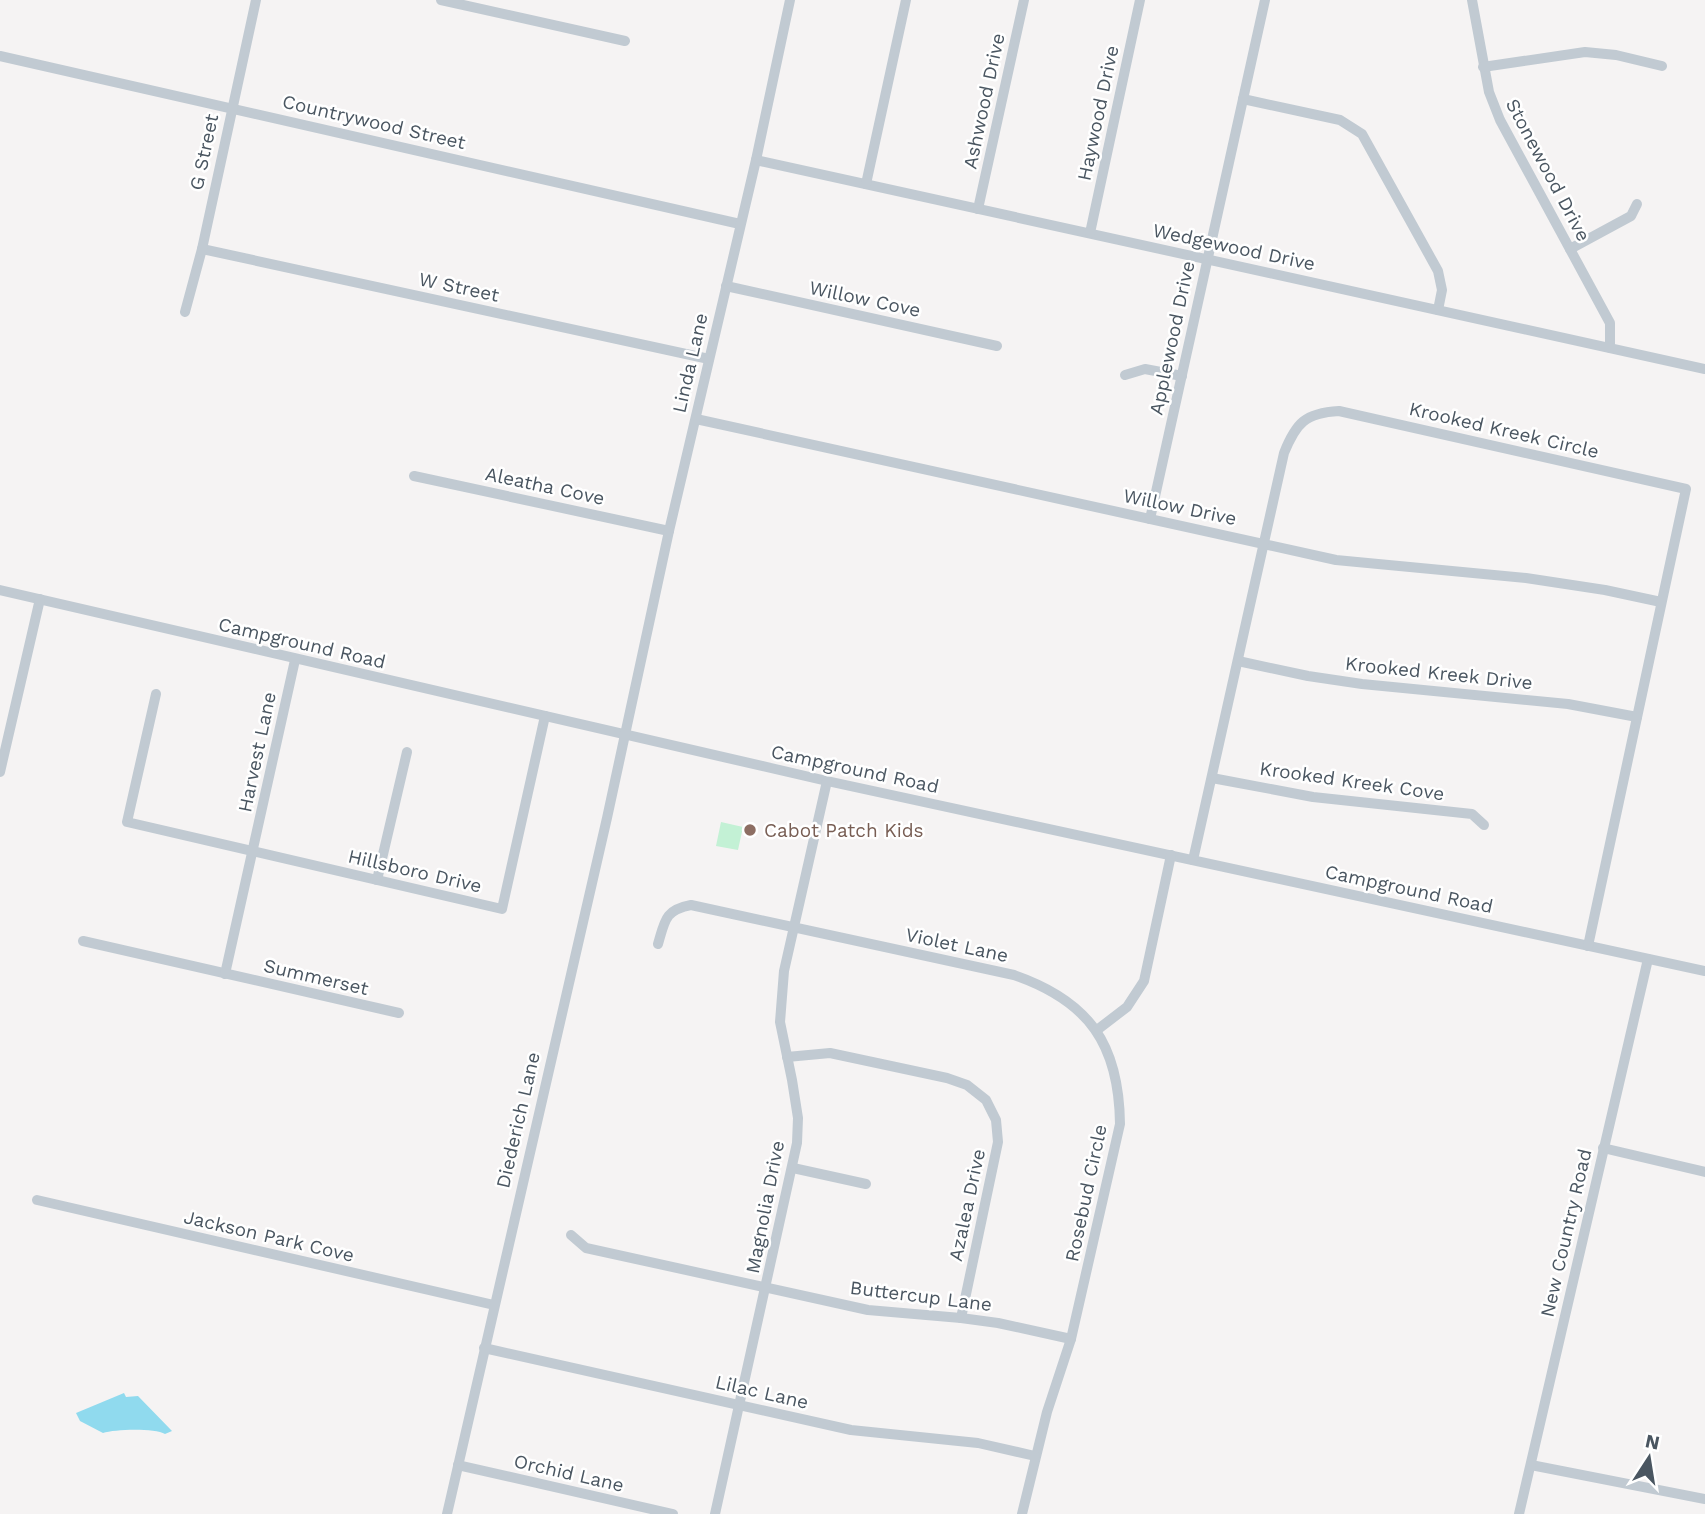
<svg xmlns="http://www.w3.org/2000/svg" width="1705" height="1514" viewBox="0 0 1705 1514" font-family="'Work Sans',sans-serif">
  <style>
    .green { fill: #c3f1d5 }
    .water { fill: #90daee }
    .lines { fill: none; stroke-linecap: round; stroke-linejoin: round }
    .minor { stroke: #c1cad2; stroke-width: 10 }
    .education-dot { fill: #8d6e63; stroke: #fff; stroke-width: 2.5 }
    .labels { text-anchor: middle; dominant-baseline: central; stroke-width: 5; stroke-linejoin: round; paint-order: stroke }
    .street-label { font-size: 19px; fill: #4a5661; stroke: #fff }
    .education-label { font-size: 19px; fill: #785e54; stroke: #fff; text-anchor: start }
  </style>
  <rect width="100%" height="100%" fill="#f5f3f3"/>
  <polygon class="green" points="721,822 743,827 738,850 716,846"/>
  <path class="water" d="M 124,1393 L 126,1397 L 138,1396 L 172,1431 L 165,1434 C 155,1428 115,1429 103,1433 L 80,1421 L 76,1413 Z"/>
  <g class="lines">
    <g class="minor">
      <polyline points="441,0 625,41"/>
      <polyline points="1472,0 1489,92 1500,120 1610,323 1610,348"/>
      <polyline points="0,56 740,224"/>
      <polyline points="1483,67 1585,52 1616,55 1662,66"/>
      <polyline points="1243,99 1340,120 1362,134 1438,271 1442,290 1438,310"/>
      <polyline points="756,160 1705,369"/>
      <polyline points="866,184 906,0"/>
      <polyline points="978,209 1024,0"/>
      <polyline points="1090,233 1140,0"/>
      <polyline points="202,249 709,359"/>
      <polyline points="1570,249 1631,216 1637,204"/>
      <polyline points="726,286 997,346"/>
      <polyline points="185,312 202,249 256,0"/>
      <polyline points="1125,375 1145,369 1182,376"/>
      <polyline points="696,419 1336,560 1526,578 1605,590 1661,602"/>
      <polyline points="414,476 669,531"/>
      <polyline points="1150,519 1265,0"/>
      <polyline points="0,590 827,781 1705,971"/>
      <polyline points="1238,661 1308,676 1362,684 1568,704 1637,717"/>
      <polyline points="156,694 127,822 502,909 545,716"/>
      <polyline points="0,772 40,599"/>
      <polyline points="1212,778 1313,797 1472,814 1484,825"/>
      <path d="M 1193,860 L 1284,453 C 1296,423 1305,413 1339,411 L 1686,489 L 1588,946"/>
      <polyline points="377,880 407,752"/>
      <polyline points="83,941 399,1013"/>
      <path d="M 658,944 C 665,920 665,910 691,905 L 1014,975 C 1089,1001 1119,1044 1120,1124 L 1071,1339 L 1047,1412 L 1022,1514"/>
      <polyline points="225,974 295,660"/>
      <polyline points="1097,1030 1127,1007 1144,981 1171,855"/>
      <polyline points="787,1057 830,1053 947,1078 967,1085 986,1100 996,1120 998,1142 961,1318"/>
      <polyline points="1603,1148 1705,1172"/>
      <polyline points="793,1168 866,1184"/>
      <polyline points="37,1200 494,1305"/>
      <polyline points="571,1235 586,1248 868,1310 961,1318 998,1323 1071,1339"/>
      <polyline points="484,1348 851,1430 978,1443 1035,1456"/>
      <polyline points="458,1465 673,1514"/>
      <polyline points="1531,1465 1705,1499"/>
      <polyline points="447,1514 607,818 669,531 756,160 790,0"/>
      <polyline points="715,1514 797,1143 798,1118 792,1080 780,1022 784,971 827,781"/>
      <polyline points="1519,1514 1648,959"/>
    </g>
  </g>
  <circle class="education-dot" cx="750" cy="830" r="7"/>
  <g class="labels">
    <g class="street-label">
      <text transform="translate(984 101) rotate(-78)">Ashwood Drive</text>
      <text transform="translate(1098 113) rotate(-78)">Haywood Drive</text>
      <text transform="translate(374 122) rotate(13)">Countrywood Street</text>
      <text transform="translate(204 152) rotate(-78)">G Street</text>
      <text transform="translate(1548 170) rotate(62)">Stonewood Drive</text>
      <text transform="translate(1234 247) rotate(12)">Wedgewood Drive</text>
      <text transform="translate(459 287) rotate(12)">W Street</text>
      <text transform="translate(865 299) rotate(12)">Willow Cove</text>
      <text transform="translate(1172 338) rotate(-78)">Applewood Drive</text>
      <text transform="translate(690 363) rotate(-77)">Linda Lane</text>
      <text transform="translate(1504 430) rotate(13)">Krooked Kreek Circle</text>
      <text transform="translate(545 486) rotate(12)">Aleatha Cove</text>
      <text transform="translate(1180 507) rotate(12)">Willow Drive</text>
      <text transform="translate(302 643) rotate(13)">Campground Road</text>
      <text transform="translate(1439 673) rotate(6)">Krooked Kreek Drive</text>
      <text transform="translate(257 752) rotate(-78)">Harvest Lane</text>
      <text transform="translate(855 769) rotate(12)">Campground Road</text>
      <text transform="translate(1352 781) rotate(8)">Krooked Kreek Cove</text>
      <text transform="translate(415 871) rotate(13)">Hillsboro Drive</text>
      <text transform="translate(1409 889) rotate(12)">Campground Road</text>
      <text transform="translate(957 945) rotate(12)">Violet Lane</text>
      <text transform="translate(316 977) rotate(13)">Summerset</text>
      <text transform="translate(518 1120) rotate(-77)">Diederich Lane</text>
      <text transform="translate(1086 1193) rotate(-78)">Rosebud Circle</text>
      <text transform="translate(967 1205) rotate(-78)">Azalea Drive</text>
      <text transform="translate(765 1207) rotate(-79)">Magnolia Drive</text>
      <text transform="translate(1566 1233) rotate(-77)">New Country Road</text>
      <text transform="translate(269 1236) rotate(13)">Jackson Park Cove</text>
      <text transform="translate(921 1296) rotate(7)">Buttercup Lane</text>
      <text transform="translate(762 1392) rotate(13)">Lilac Lane</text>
      <text transform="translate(569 1473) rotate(13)">Orchid Lane</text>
    </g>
    <g class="education-label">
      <text x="764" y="830">Cabot Patch Kids</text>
    </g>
  </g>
  <g transform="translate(1649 1458) rotate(12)" stroke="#ffffff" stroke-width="5" paint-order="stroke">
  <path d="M0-5L12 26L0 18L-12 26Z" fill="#4a5661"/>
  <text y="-10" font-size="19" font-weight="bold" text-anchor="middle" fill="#4a5661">N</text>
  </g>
</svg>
